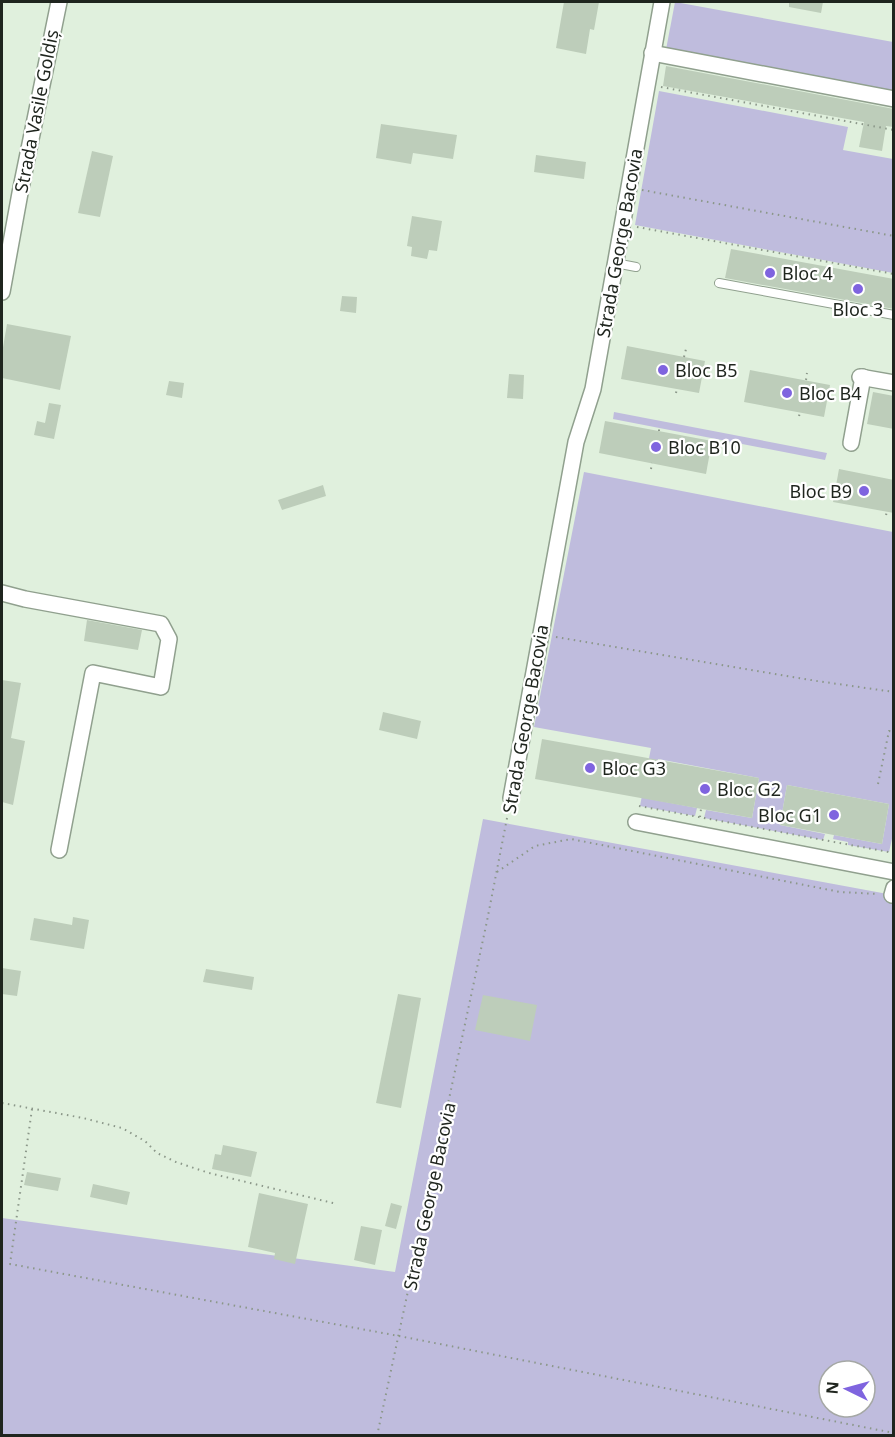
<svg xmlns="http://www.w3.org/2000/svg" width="895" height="1437" viewBox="0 0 895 1437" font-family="'Noto Sans',sans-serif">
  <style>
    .green { fill: #bfbcdd; fill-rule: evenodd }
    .building { fill: #bdcdba }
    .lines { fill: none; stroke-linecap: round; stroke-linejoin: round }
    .lane-casing { stroke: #90a08e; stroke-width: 10 }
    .street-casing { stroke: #90a08e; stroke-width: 18 }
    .path { stroke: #8b9789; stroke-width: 2; stroke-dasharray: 1.5 4.5; stroke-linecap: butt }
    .lane { stroke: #fff; stroke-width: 8 }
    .street { stroke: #fff; stroke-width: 15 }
    .poi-dot { fill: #7f64df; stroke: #fff; stroke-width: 2 }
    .labels { text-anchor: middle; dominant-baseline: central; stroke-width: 4.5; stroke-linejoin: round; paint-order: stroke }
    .street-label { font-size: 18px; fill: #1f251e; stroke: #fff }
    .poi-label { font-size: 18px; fill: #1f251e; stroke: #fff; text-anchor: start }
  </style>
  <rect width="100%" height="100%" fill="#e0f0dd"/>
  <g class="green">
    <polygon points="675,2 893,42 893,101 665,55"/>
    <polygon points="659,91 848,127 843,150 893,159 893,273 635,225"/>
    <polygon points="614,412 827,453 825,460 613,419"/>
    <polygon points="584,472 893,532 894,830 889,852 848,845 848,842 833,839 834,835 882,844 889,804 787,785 780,825 825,834 823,840 704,818 706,810 752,818 759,778 658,759 650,799 697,808 695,816 640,806 651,748 534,727"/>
    <path d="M 483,819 L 893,895 L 893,1435 L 2,1435 L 2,1218 L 395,1272 ZM 829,1371 L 865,1371 L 865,1407 L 829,1407 Z"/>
  </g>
  <g class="building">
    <polygon points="564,2 599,2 594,30 590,29 586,54 556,48"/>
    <polygon points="789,2 823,2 821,13 789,7"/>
    <polygon points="666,66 894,109 894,127 886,126 882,151 859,147 864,122 663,86"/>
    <polygon points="381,124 457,135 453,159 413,153 411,164 376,158"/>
    <polygon points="92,151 113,156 100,217 78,213"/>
    <polygon points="536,155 586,162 584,179 534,172"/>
    <polygon points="412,216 442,221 437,251 429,250 427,259 411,256 412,247 407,246"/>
    <polygon points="731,249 894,279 894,309 725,278"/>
    <polygon points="342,296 357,297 356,313 340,311"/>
    <polygon points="7,324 71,336 60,390 2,378 2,353"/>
    <polygon points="627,346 705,361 699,393 621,379"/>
    <polygon points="750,370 830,385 824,417 744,402"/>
    <polygon points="509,374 524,375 523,399 507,398"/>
    <polygon points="169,381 184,383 182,398 166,395"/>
    <polygon points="873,392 894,396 894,429 867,424"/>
    <polygon points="49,403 61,405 54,439 34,435 37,421 45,423"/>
    <polygon points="605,421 712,441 706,474 599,453"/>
    <polygon points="839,469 894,480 894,513 833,502"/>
    <polygon points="323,485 326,496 282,510 278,500"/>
    <polygon points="87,620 142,630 138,650 84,641"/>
    <polygon points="2,680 21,683 11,738 25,741 13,805 2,802"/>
    <polygon points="383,712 421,721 417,739 379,730"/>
    <polygon points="542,739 759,778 752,818 535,779"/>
    <polygon points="787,785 889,804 882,844 780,825"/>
    <polygon points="73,917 89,920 84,949 30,940 34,918 72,925"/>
    <polygon points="2,968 21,971 17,996 2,994"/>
    <polygon points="206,969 254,977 252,990 203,982"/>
    <polygon points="398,994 421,998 401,1108 376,1103"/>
    <polygon points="483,995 537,1005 530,1041 475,1030"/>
    <polygon points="223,1145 257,1152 251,1177 212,1169 215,1154 221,1155"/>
    <polygon points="27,1172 61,1178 58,1191 24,1185"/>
    <polygon points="93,1184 130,1192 127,1205 90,1197"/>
    <polygon points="259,1193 308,1204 295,1264 274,1259 275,1253 248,1247"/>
    <polygon points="391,1203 402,1206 396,1229 385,1226"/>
    <polygon points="361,1226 382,1230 375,1265 354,1260"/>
  </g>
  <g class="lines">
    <defs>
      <g id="lane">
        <polyline points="615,263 636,267"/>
        <polyline points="719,283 894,315"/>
      </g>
      <g id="street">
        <polyline points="652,53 894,99"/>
        <polyline points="2,292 20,193 59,2"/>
        <polyline points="860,377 894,383"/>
        <polyline points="851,443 863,377"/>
        <polyline points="2,593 25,599 161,624 169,639 161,687 93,673 59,850"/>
        <polyline points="511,798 576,442 593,389 662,2"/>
        <polyline points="636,822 894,872"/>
        <polyline points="892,895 894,888"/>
      </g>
    </defs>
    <use href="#lane" class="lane-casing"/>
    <use href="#street" class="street-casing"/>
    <g class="path">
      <polyline points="661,87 894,130"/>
      <polyline points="642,190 894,236"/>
      <polyline points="637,227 894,274"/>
      <polyline points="684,357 686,349"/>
      <polyline points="806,380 807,373"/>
      <polyline points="676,393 677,389"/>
      <polyline points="799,416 800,413"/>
      <polyline points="659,431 659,428"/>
      <polyline points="651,469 652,463"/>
      <polyline points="893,480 894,476"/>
      <polyline points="886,515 887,512"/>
      <polyline points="556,637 817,681 894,692"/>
      <polyline points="878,784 889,731 894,732"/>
      <polyline points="639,806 894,853"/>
      <polyline points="700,817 701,809"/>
      <polyline points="497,872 535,846 571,839 840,892 879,894"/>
      <polyline points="2,1103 83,1118 122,1128 145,1141 157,1153 176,1162 209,1173 337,1204"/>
      <polyline points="32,1109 10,1264 399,1336 894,1433"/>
      <polyline points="377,1436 487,921 508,813"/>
    </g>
    <use href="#lane" class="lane"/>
    <use href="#street" class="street"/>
  </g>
  <g class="poi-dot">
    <circle cx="770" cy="273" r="6"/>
    <circle cx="858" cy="289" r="6"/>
    <circle cx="663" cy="370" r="6"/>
    <circle cx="787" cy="393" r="6"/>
    <circle cx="656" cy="447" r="6"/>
    <circle cx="864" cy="491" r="6"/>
    <circle cx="590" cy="768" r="6"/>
    <circle cx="705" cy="789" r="6"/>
    <circle cx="834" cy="815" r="6"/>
  </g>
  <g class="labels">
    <g class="street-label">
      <text transform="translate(36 111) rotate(-79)">Strada Vasile Goldiș</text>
      <text transform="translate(619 243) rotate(-80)">Strada George Bacovia</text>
      <text transform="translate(525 719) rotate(-80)">Strada George Bacovia</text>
      <text transform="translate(429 1196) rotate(-78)">Strada George Bacovia</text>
    </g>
    <g class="poi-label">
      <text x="782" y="273">Bloc 4</text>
      <text x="858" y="309" text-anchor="middle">Bloc 3</text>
      <text x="675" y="370">Bloc B5</text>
      <text x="799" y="393">Bloc B4</text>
      <text x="668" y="447">Bloc B10</text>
      <text x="852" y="491" text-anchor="end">Bloc B9</text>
      <text x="602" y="768">Bloc G3</text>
      <text x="717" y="789">Bloc G2</text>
      <text x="822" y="815" text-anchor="end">Bloc G1</text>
    </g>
  </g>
  <rect width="895" height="1437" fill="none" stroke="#1f251e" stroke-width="6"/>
  <g transform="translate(847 1389) rotate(275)"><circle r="28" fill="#ffffff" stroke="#a5a8a5" stroke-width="1.5"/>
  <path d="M0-4.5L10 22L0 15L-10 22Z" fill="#7f64df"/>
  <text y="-9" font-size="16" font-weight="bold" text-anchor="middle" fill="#1f251e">N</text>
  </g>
</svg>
